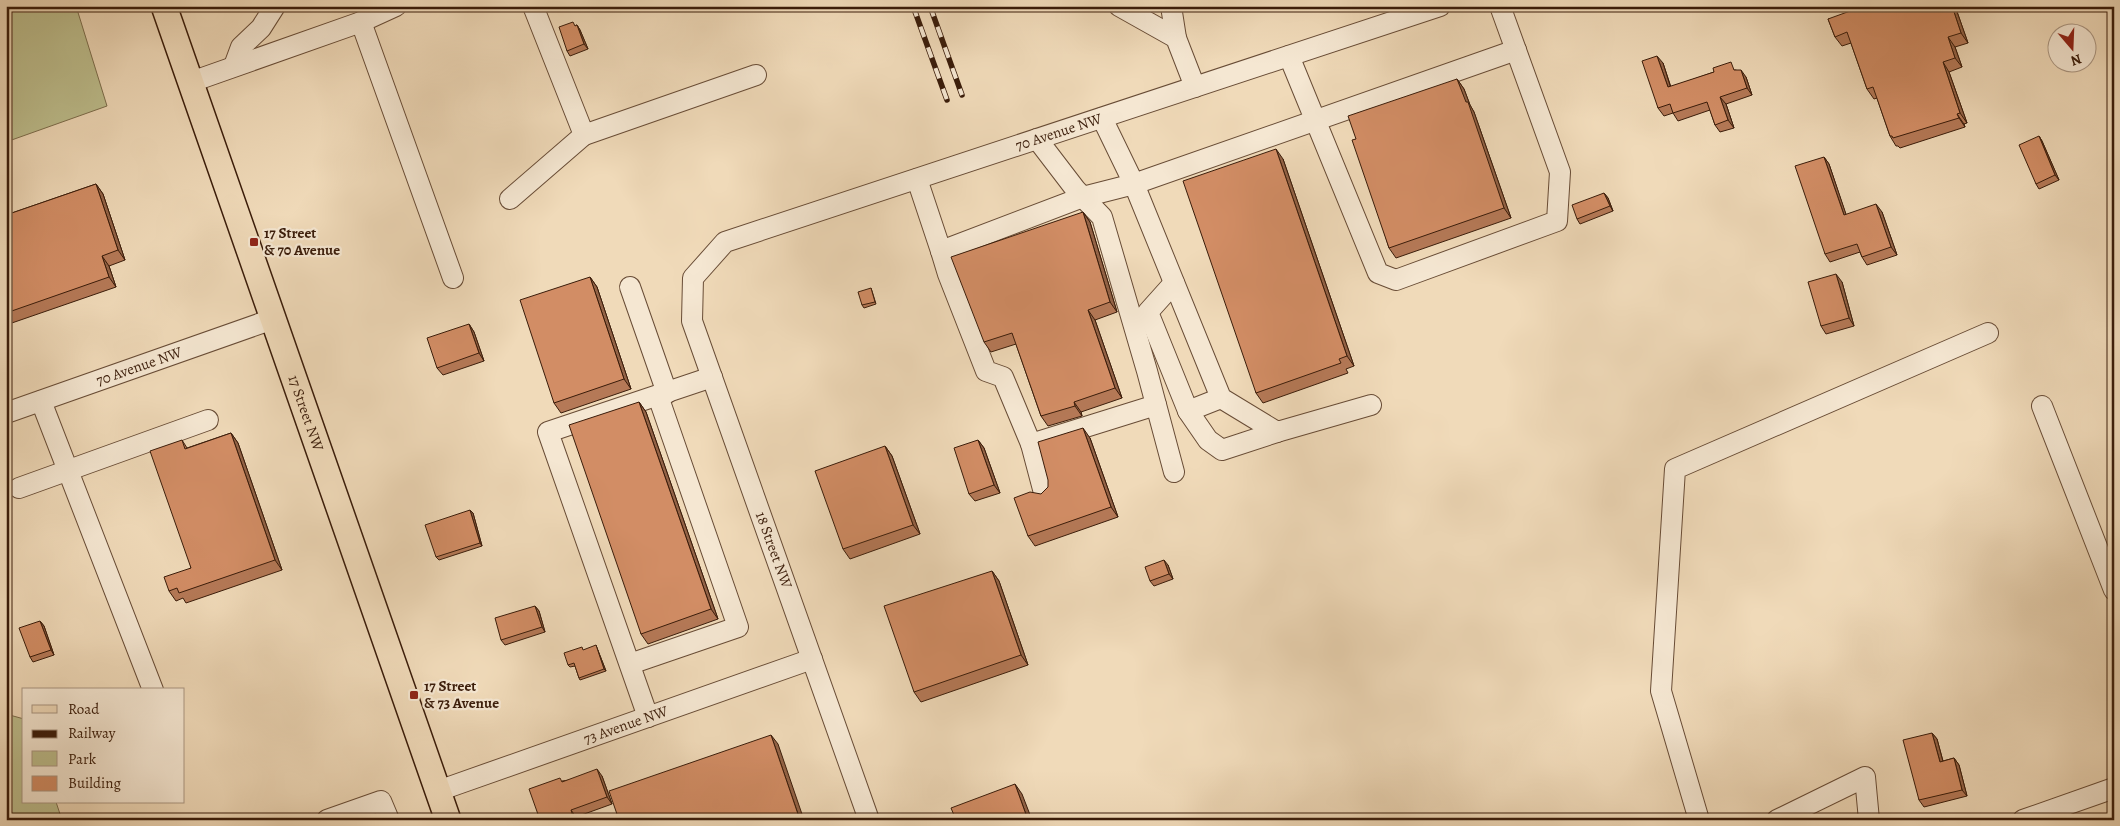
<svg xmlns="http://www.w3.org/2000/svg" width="2120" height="826" viewBox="0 0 2120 826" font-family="Alegreya,serif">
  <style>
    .green { fill: #bdbe8d; stroke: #7c6d4c }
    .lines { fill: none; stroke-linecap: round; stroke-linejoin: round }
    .minor-casing { stroke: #684c36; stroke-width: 22 }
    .major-casing { stroke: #3a1c0a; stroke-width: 28 }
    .minor { stroke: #f5e7d2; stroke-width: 20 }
    .major { stroke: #f0dab9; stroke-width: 25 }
    .rail-casing { stroke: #3a1c0a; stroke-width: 5.5 }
    .rail { stroke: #f5e7d2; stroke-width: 4; stroke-dasharray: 11; stroke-linecap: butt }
    .wall { fill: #b57957; stroke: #3a1c0a }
    .shaded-wall { fill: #936347; stroke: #3a1c0a }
    .building { fill: #d28d65; stroke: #3a1c0a }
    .poi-dot { fill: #8f2418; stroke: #f5e7d2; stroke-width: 2 }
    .labels { text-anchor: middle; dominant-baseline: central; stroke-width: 4.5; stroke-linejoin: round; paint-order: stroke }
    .street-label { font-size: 15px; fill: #3a1c0a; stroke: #f5e7d2 }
    .poi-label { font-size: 15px; font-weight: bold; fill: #3a1c0a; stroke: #f5e7d2; text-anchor: start }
  </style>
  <rect width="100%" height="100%" fill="#f0dab9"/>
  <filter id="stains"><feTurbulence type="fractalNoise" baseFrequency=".004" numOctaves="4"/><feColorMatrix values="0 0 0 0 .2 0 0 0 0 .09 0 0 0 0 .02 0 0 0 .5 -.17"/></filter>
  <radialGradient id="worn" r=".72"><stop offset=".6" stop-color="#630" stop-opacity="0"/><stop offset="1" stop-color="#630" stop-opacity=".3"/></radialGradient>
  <g class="green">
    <polygon points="6,6 76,6 107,106 6,142"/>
    <polygon points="6,714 24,719 24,802 56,802 62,820 6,820"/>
  </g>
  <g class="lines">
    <defs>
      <g id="minor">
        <polyline points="533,6 584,135 756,75"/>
        <polyline points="1119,6 1176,38 1195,87"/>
        <polyline points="1171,6 1176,38"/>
        <polyline points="361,22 453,278"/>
        <polyline points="1289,56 1378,273 1396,280 1557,221 1560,172 1500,6"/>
        <polyline points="234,66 241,47 261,28 275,6"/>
        <polyline points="191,82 361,22 396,6"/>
        <polyline points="1102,118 1134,184 1516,50"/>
        <polyline points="1037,139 1076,190 1102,217 1147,371 1174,472"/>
        <polyline points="917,179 941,251 1083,197 1134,184 1221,398 1277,432 1371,405"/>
        <polyline points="510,199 584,135"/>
        <polyline points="941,251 948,274 986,371 1003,377 1031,444 1156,405"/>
        <polyline points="1174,283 1148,312 1188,411"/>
        <polyline points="630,287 667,393"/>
        <polyline points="1221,398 1188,411 1208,440 1222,450 1277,432"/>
        <polyline points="41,401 153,690"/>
        <polyline points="2042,406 2114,590"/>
        <path id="s1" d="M 6,413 L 273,319"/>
        <polyline points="1031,444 1044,493"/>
        <polyline points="19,488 208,420"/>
        <polyline points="630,664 738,627 658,396"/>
        <polyline points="648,717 548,432 712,377"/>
        <path id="s2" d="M 438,791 L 812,659"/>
        <polyline points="327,820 381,801 389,820"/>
        <path id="s3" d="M 869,820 L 692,321 L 693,278 L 725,242 L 1440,6"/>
        <polyline points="1699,820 1661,691 1675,469 1988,333"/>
        <polyline points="1777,820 1865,777 1869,820"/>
        <polyline points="2023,820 2114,788"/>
      </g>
      <g id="major">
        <path id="s4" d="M 164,6 L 448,820"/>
      </g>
    </defs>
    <use href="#minor" class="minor-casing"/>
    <use href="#major" class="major-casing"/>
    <use href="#minor" class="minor"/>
    <use href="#major" class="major"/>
    <defs>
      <g id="rail">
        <polyline points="913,6 947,100"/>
        <polyline points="930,6 962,95"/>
      </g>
    </defs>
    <use href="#rail" class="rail-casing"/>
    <use href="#rail" class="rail"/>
  </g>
  <g class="wall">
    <polygon points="1955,6 1968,43 1955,47 1962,67 1949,72 1967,123 1964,124 1965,127 1900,148 1898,146 1896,146 1890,136 1877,98 1874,99 1867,89 1851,43 1842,46 1835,37 1828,19"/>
    <polygon points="576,25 577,25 580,30 588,49 570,56 567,51"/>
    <polygon points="1663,63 1671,87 1714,72 1736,70 1746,77 1752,95 1726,104 1734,128 1720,132 1715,125 1710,110 1678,121 1673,113 1664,116 1658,108"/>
    <polygon points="1457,79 1464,89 1470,105 1474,112 1511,218 1396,258 1389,248 1356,139"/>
    <polygon points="2039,136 2042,141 2059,180 2039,189 2036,184"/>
    <polygon points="1824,157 1829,164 1846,215 1882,212 1897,255 1867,265 1862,257 1860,252 1830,262 1825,254"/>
    <polygon points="1283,159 1354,366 1346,369 1348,373 1263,403 1256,393"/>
    <polygon points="96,184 103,194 125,260 109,266 116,287 6,325 6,215"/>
    <polygon points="1604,193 1608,198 1613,211 1580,224 1577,219"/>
    <polygon points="1083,212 1090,222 1117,312 1095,320 1122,398 1081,412 1082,416 1048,426 1041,416 1016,344 991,352 984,342"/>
    <polygon points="590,277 597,287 631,389 561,413 554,403"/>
    <polygon points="1842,282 1854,326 1826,334 1821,326"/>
    <polygon points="871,288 872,291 876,304 864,308 862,305"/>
    <polygon points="469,324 474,332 484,361 443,375 437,368"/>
    <polygon points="639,402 646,412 718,619 648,644 641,634"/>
    <polygon points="231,433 238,443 282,570 186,603 183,598 176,601 169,591 191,568 182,440 187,448"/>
    <polygon points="1090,438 1118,517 1035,546 1028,536 1041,494 1048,487"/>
    <polygon points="978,440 984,448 1000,493 975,501 969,494"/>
    <polygon points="885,446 892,456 920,534 850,559 843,549"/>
    <polygon points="470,510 473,513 482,546 439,560 436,557"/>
    <polygon points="1168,565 1173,579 1154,586 1150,581"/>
    <polygon points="992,571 999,581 1028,665 921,702 914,692"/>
    <polygon points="535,606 539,611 545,632 505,645 501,640"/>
    <polygon points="40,621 44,626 54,655 33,662 30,657"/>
    <polygon points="597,648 606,671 580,680 579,678 575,666 570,667 568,665 584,650"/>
    <polygon points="1932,733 1937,739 1943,761 1954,758 1959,765 1967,796 1924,807 1919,800"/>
    <polygon points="602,776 612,804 576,817 577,820 540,820 562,781"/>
  </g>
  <g class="shaded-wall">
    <polygon points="1952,6 1955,6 1968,43 1961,33"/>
    <polygon points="577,25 580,30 588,49 584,44"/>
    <polygon points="1948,37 1955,47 1962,67 1955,58"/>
    <polygon points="1657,56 1663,63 1673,95 1668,87"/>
    <polygon points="1943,62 1949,72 1967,123 1960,113"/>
    <polygon points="1741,70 1746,77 1752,95 1747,88"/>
    <polygon points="1457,79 1464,89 1470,105 1474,112 1511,218 1504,208"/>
    <polygon points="1720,97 1726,104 1734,128 1728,120"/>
    <polygon points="1957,114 1964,124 1965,127 1959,118"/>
    <polygon points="2039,136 2042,141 2059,180 2055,175"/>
    <polygon points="1276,149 1283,159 1354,366 1347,356"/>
    <polygon points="1824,157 1829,164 1849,223 1844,215"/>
    <polygon points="96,184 103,194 125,260 118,250"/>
    <polygon points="1604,193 1608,198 1613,211 1610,206"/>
    <polygon points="1876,204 1882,212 1897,255 1891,247"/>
    <polygon points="1083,212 1090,222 1117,312 1110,302"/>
    <polygon points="102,256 109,266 116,287 109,277"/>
    <polygon points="1836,274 1842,282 1854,326 1849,318"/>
    <polygon points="590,277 597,287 631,389 624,379"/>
    <polygon points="1088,310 1095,320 1122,398 1115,388"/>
    <polygon points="469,324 474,332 484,361 479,353"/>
    <polygon points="639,402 646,412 718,619 711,609"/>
    <polygon points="1074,402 1081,412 1082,416 1075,406"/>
    <polygon points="1083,428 1090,438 1118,517 1111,507"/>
    <polygon points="231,433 238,443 282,570 275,560"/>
    <polygon points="978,440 984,448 1000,493 994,485"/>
    <polygon points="885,446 892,456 920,534 913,525"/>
    <polygon points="470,510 473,513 482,546 480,543"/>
    <polygon points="1164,560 1168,565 1173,579 1169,574"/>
    <polygon points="992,571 999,581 1028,665 1021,655"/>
    <polygon points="535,606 539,611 545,632 542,627"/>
    <polygon points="40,621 44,626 54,655 51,650"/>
    <polygon points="596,645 597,648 606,671 604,669"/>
    <polygon points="1932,733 1937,739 1945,769 1940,762"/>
    <polygon points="771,735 778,744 804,820 800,820"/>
    <polygon points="1954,758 1959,765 1967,796 1962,790"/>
    <polygon points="597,769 602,776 612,804 607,797"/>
    <polygon points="1015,784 1022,794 1032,820 1028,820"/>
    <polygon points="571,810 576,817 577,820 574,820"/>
  </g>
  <g class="building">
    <polygon points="1864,6 1952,6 1961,33 1948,37 1955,58 1943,62 1960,113 1957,114 1959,118 1893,138 1892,136 1890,136 1873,87 1867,89 1847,32 1835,37 1828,19"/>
    <polygon points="573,22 575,26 577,25 584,44 567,51 559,27"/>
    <polygon points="1657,56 1668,87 1714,72 1713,68 1731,62 1734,70 1741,70 1747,88 1720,97 1728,120 1715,125 1707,102 1673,113 1670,104 1658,108 1642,61"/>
    <polygon points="1457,79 1466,102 1468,102 1504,208 1389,248 1352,140 1356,139 1348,116"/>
    <polygon points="2039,136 2055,175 2036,184 2019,145"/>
    <polygon points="1276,149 1347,356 1339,359 1341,363 1256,393 1183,181"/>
    <polygon points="1824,157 1844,215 1876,204 1891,247 1862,257 1857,244 1825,254 1795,166"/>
    <polygon points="96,184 118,250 102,256 109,277 6,313 6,215"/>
    <polygon points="1604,193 1610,206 1577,219 1572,205"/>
    <polygon points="1083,212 1110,302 1088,310 1115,388 1074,402 1075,406 1041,416 1012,333 984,342 951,257"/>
    <polygon points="1836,274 1849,318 1821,326 1808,282"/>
    <polygon points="590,277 624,379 554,403 520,300"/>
    <polygon points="871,288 875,302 862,305 858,292"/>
    <polygon points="469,324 479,353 437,368 427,338"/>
    <polygon points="639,402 711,609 641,634 569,425"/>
    <polygon points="1083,428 1111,507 1028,536 1014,498 1030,492 1041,494 1048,487 1048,480 1038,442"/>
    <polygon points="231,433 275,560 179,593 177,588 169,591 164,577 191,568 150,451 182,440 185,449"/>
    <polygon points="978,440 994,485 969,494 954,448"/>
    <polygon points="885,446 913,525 843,549 815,471"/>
    <polygon points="470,510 480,543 436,557 425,525"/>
    <polygon points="1164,560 1169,574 1150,581 1145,567"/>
    <polygon points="992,571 1021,655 914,692 884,606"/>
    <polygon points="535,606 542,627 501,640 495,618"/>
    <polygon points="40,621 51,650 30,657 19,628"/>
    <polygon points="596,645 604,669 579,678 574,663 568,665 564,653 582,647 583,650"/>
    <polygon points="1932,733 1940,762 1954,758 1962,790 1919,800 1903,740"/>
    <polygon points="771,735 800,820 619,820 609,791"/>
    <polygon points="597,769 607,797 571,810 574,820 540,820 529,789 560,778 562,782"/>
    <polygon points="1015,784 1028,820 956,820 951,808"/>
  </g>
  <g class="poi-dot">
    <rect x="249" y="237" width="10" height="10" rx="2.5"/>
    <rect x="409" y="690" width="10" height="10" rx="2.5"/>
  </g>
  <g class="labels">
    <g class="street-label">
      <text stroke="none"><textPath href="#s3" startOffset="972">70 Avenue NW</textPath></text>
      <text stroke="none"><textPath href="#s1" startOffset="141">70 Avenue NW</textPath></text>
      <text stroke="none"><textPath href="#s4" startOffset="431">17 Street NW</textPath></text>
      <text transform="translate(774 550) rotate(70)">18 Street NW</text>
      <text stroke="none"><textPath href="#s2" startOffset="199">73 Avenue NW</textPath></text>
    </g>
    <g class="poi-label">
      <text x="264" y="233">17 Street<tspan x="264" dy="17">&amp; 70 Avenue</tspan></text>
      <text x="424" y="686">17 Street<tspan x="424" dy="17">&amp; 73 Avenue</tspan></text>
    </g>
  </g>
  <rect width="2120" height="826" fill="none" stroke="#f0dab9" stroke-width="25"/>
  <rect x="8" y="8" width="2105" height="811" fill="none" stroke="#3a1c0a" stroke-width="2.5"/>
  <rect x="12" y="12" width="2095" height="801" fill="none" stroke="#3a1c0a"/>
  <rect x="22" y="688" width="162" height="115" fill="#f5e7d2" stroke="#aa9682"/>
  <rect x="32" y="705" width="25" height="8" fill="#f0dab9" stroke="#aa9682"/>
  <text x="68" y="714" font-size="15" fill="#3a1c0a">Road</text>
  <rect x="32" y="730" width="25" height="8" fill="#3a1c0a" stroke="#aa9682"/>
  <text x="68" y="738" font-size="15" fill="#3a1c0a">Railway</text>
  <rect x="32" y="751" width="25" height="15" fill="#bdbe8d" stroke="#aa9682"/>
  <text x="68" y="764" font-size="15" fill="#3a1c0a">Park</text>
  <rect x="32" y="776" width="25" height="15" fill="#d28d65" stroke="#aa9682"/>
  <text x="68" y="788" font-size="15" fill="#3a1c0a">Building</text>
  <g transform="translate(2072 48) rotate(161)"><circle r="24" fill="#f5e7d2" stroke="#aa9682"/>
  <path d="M0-4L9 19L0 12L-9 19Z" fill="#8f2418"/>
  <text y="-8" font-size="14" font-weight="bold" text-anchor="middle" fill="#3a1c0a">N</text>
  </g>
  <rect width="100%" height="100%" filter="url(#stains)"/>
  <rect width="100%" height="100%" fill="url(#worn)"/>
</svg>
